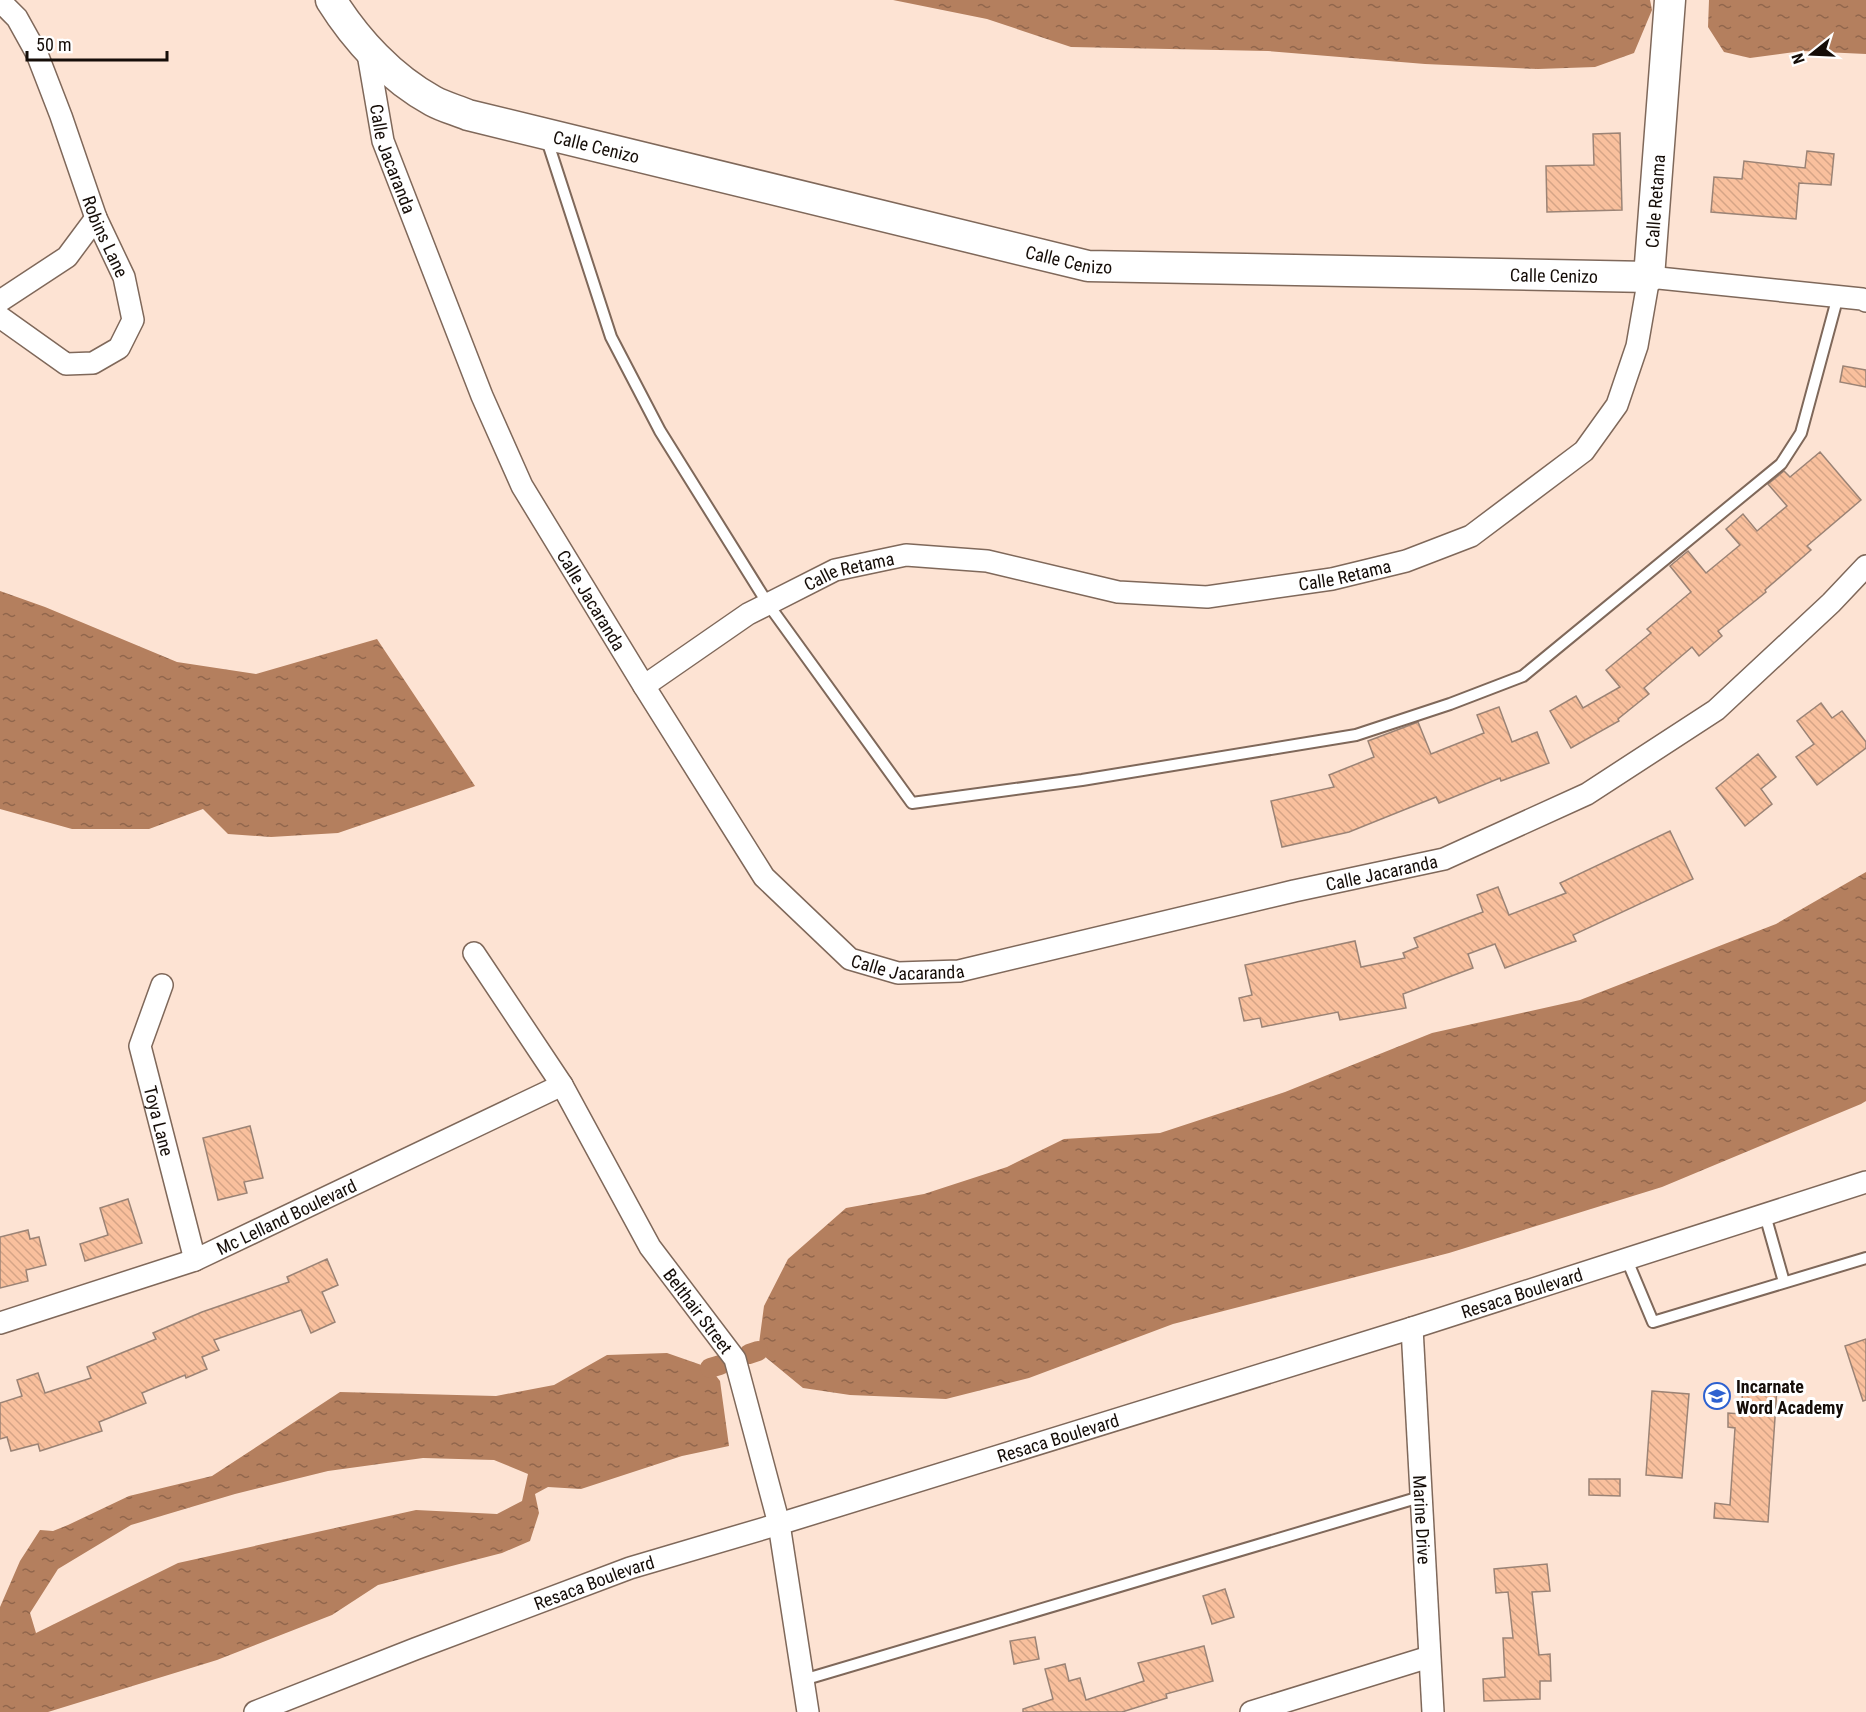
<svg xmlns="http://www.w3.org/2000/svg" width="1866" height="1712" viewBox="0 0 1866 1712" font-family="'Roboto Condensed',sans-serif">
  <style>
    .water { fill: url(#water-ripples); fill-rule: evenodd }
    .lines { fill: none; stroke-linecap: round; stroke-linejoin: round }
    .canal { stroke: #b47f5e; stroke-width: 20 }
    .building { fill: url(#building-back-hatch); stroke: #9b8375; stroke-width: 1.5 }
    .lane-casing { stroke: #7f685a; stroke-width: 14 }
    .street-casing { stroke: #7f685a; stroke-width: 24 }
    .secondary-casing { stroke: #7f685a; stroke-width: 33 }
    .lane { stroke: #fff; stroke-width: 10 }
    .street { stroke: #fff; stroke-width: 21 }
    .secondary { stroke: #fff; stroke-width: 30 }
    .labels { text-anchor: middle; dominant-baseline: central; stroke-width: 6; stroke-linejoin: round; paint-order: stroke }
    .street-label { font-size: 18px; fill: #150d08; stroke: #fff }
    .poi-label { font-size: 18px; font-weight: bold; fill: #150d08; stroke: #fff; text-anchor: start }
  </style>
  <defs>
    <pattern id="water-ripples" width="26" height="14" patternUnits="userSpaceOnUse" patternTransform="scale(1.5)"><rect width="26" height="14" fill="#b47f5e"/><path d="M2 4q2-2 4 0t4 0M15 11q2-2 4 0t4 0" fill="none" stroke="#91664c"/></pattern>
    <pattern id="building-back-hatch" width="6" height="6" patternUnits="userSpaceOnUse" patternTransform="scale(1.5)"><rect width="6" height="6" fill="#f9c09d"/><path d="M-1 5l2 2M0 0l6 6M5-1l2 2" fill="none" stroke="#d5a486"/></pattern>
  </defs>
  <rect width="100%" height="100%" fill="#fde3d3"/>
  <g class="water">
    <polygon points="893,0 1650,0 1652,10 1634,53 1595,67 1538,69 1425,64 1268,51 1071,47 987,19"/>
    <polygon points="1709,0 1866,0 1866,54 1802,51 1750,58 1724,52 1708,27"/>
    <polygon points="0,591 45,607 177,662 256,674 377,639 475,786 338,833 271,837 228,834 203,809 149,829 72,829 0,809"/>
    <polygon points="1866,872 1866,1101 1861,1104 1662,1187 1449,1253 1173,1324 1029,1378 946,1399 850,1395 803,1388 758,1351 764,1306 788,1259 846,1208 924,1194 1007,1167 1064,1139 1160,1133 1285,1092 1432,1033 1580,1000 1776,924"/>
    <path d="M 667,1353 L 710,1368 L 720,1381 L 729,1446 L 682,1456 L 581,1489 L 548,1487 L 535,1494 L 539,1513 L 530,1541 L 502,1553 L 378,1585 L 332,1615 L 217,1660 L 48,1712 L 0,1712 L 0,1607 L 20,1561 L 40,1530 L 53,1531 L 68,1525 L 129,1496 L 212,1476 L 340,1392 L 496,1396 L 554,1385 L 607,1355 ZM 423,1458 L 494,1460 L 528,1474 L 522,1501 L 497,1514 L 416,1510 L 178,1563 L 36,1633 L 30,1613 L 58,1569 L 131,1525 L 235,1494 L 328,1471 Z"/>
  </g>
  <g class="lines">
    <g class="canal">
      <polyline points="749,1354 758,1351"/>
      <polyline points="710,1368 720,1365"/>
    </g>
  </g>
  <g class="building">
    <polygon points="1620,133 1622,210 1547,212 1546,166 1594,165 1593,134"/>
    <polygon points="1807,151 1834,154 1831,185 1799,183 1796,219 1711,212 1714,177 1742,179 1744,161 1805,168"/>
    <polygon points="1843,366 1866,370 1866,387 1840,382"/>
    <polygon points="1820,452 1861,500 1807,546 1811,550 1765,590 1766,592 1718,631 1722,636 1699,656 1692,647 1644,688 1649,694 1618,719 1619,721 1571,748 1550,711 1576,696 1583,708 1620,687 1606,670 1651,633 1647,629 1691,592 1670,566 1688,551 1706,573 1740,545 1726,529 1743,514 1757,531 1787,506 1768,484 1784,471 1790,477"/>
    <polygon points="1821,703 1832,718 1842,711 1866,742 1866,748 1817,785 1796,757 1814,744 1797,721"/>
    <polygon points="1499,707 1512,742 1537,732 1549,763 1501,781 1500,778 1439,803 1436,797 1349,832 1282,847 1271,801 1334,787 1329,775 1374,757 1368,741 1418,722 1431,754 1484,733 1477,715"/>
    <polygon points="1758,754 1776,777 1761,789 1772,804 1745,826 1716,788"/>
    <polygon points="1670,831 1693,879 1573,935 1576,941 1505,968 1495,944 1468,954 1473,968 1403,994 1406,1008 1340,1020 1338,1012 1262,1027 1260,1018 1244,1021 1239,998 1252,995 1245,965 1355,941 1361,967 1405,958 1403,953 1418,947 1414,938 1483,912 1477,895 1498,887 1509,915 1566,893 1560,883"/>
    <polygon points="250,1126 263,1178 244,1182 247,1193 218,1200 203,1138"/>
    <polygon points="128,1199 142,1243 85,1261 80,1244 108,1235 100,1208"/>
    <polygon points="28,1230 30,1239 39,1237 46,1265 26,1270 28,1281 0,1288 0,1237"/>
    <polygon points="327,1259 338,1285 322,1292 335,1322 311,1333 301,1310 214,1340 219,1350 202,1357 207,1369 186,1378 185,1375 142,1393 146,1403 99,1422 102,1431 40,1451 38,1444 11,1451 7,1437 0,1439 0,1403 22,1396 17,1380 38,1373 45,1393 91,1378 87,1367 156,1339 153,1333 202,1312 289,1282 287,1277"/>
    <polygon points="1866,1339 1866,1400 1863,1401 1845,1346"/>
    <polygon points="1743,1386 1777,1388 1768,1522 1714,1518 1715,1503 1730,1505 1735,1428 1728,1427 1728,1413 1741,1414"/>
    <polygon points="1652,1391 1689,1394 1682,1478 1646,1475"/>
    <polygon points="1589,1479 1620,1479 1620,1496 1589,1495"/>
    <polygon points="1547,1564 1550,1591 1532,1592 1539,1655 1550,1654 1551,1681 1540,1681 1540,1699 1484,1701 1483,1679 1505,1677 1503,1638 1513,1638 1508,1592 1496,1593 1494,1569"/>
    <polygon points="1225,1589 1234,1617 1212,1624 1203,1596"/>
    <polygon points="1035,1637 1039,1659 1014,1664 1010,1641"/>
    <polygon points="1204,1646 1213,1681 1166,1694 1167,1698 1122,1712 1023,1712 1023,1709 1053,1699 1045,1669 1065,1664 1069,1681 1080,1678 1086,1700 1144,1681 1138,1663"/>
  </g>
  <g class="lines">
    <defs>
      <g id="lane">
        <polyline points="546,137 611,337 660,431 768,604 912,803 1082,780 1356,735 1450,704 1523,676 1781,464 1801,433 1838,296"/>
        <polyline points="1765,1215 1784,1282"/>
        <polyline points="1627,1260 1653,1322 1866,1258"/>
        <polyline points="803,1680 1420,1497"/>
      </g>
      <g id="street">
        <path id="s1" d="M 0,1 L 17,18 L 37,54 L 61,116 L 96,218 L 124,277 L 133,320 L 119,348 L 93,363 L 66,364 L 0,317"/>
        <path id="s2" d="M 367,48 L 383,141 L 482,396 L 522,486 L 644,686 L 764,877 L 850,959 L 898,973 L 959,971 L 1294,891 L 1444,859 L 1587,794 L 1716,710 L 1831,603 L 1866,566"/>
        <polyline points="0,301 67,257 96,218"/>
        <path id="s3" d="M 644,686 L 748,614 L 768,604 L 835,570 L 906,555 L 987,561 L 1118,592 L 1207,597 L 1332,579 L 1406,561 L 1471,536 L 1584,451 L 1617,405 L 1637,346 L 1649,277 L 1862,299 L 1866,301"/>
        <path id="s4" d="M 474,953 L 562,1085 L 650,1247 L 735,1359 L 779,1524 L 808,1712"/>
        <path id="s5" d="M 162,985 L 140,1046 L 195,1260"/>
        <path id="s6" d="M 0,1323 L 195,1260 L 562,1085"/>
        <path id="s7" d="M 1412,1328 L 1433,1712"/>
        <path id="s8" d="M 255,1712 L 415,1649 L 630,1568 L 779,1524 L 1412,1328 L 1866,1182"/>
        <polyline points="1251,1712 1429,1657"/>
      </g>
      <g id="secondary">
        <path id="s9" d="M 331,0 C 356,40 391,78 433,101 C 444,107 456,110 468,115 L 1088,266 L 1649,277 L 1670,0"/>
      </g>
    </defs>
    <use href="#lane" class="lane-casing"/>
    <use href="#street" class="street-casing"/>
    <use href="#secondary" class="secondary-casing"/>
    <use href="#lane" class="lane"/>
    <use href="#street" class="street"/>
    <use href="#secondary" class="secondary"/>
  </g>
  <defs>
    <symbol id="school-ring" viewBox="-11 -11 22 22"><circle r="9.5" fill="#fff" stroke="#2d61d0" stroke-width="1.5"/><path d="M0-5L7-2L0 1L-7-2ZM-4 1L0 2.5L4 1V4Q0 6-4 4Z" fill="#2d61d0"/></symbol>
  </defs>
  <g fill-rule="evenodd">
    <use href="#school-ring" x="1702" y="1381" width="30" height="30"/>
  </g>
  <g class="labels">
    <g class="street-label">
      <text stroke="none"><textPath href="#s9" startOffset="315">Calle Cenizo</textPath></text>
      <text stroke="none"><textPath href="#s2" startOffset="114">Calle Jacaranda</textPath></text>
      <text stroke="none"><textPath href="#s9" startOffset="1458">Calle Retama</textPath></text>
      <text stroke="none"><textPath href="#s1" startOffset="260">Robins Lane</textPath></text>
      <text stroke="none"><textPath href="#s9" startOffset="801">Calle Cenizo</textPath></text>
      <text stroke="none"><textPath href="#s9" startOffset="1287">Calle Cenizo</textPath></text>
      <text stroke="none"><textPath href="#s3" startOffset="237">Calle Retama</textPath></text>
      <text stroke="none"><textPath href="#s3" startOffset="741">Calle Retama</textPath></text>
      <text stroke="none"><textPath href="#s2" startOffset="600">Calle Jacaranda</textPath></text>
      <text stroke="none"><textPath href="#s2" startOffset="1590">Calle Jacaranda</textPath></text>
      <text stroke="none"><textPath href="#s2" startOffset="1104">Calle Jacaranda</textPath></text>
      <text stroke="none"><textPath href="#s5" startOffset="142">Toya Lane</textPath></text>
      <text stroke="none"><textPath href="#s6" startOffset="306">Mc Lelland Boulevard</textPath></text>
      <text stroke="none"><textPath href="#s8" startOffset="1335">Resaca Boulevard</textPath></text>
      <text stroke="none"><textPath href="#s4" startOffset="423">Belthair Street</textPath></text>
      <text stroke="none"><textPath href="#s8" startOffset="849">Resaca Boulevard</textPath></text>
      <text stroke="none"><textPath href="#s7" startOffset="192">Marine Drive</textPath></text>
      <text stroke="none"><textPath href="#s8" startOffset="363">Resaca Boulevard</textPath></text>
    </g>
    <g class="poi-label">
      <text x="1736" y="1386">Incarnate<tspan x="1736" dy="21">Word Academy</tspan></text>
    </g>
  </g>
  <g transform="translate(1812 54) rotate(252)" stroke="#ffffff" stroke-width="4.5" paint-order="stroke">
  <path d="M0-4.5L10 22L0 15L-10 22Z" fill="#150d08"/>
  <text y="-9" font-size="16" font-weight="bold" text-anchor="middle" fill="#150d08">N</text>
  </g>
  <path d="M27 51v9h140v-9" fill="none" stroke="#150d08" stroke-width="3"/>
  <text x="36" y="51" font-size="18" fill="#150d08" stroke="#ffffff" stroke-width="4.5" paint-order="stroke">50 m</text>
</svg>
